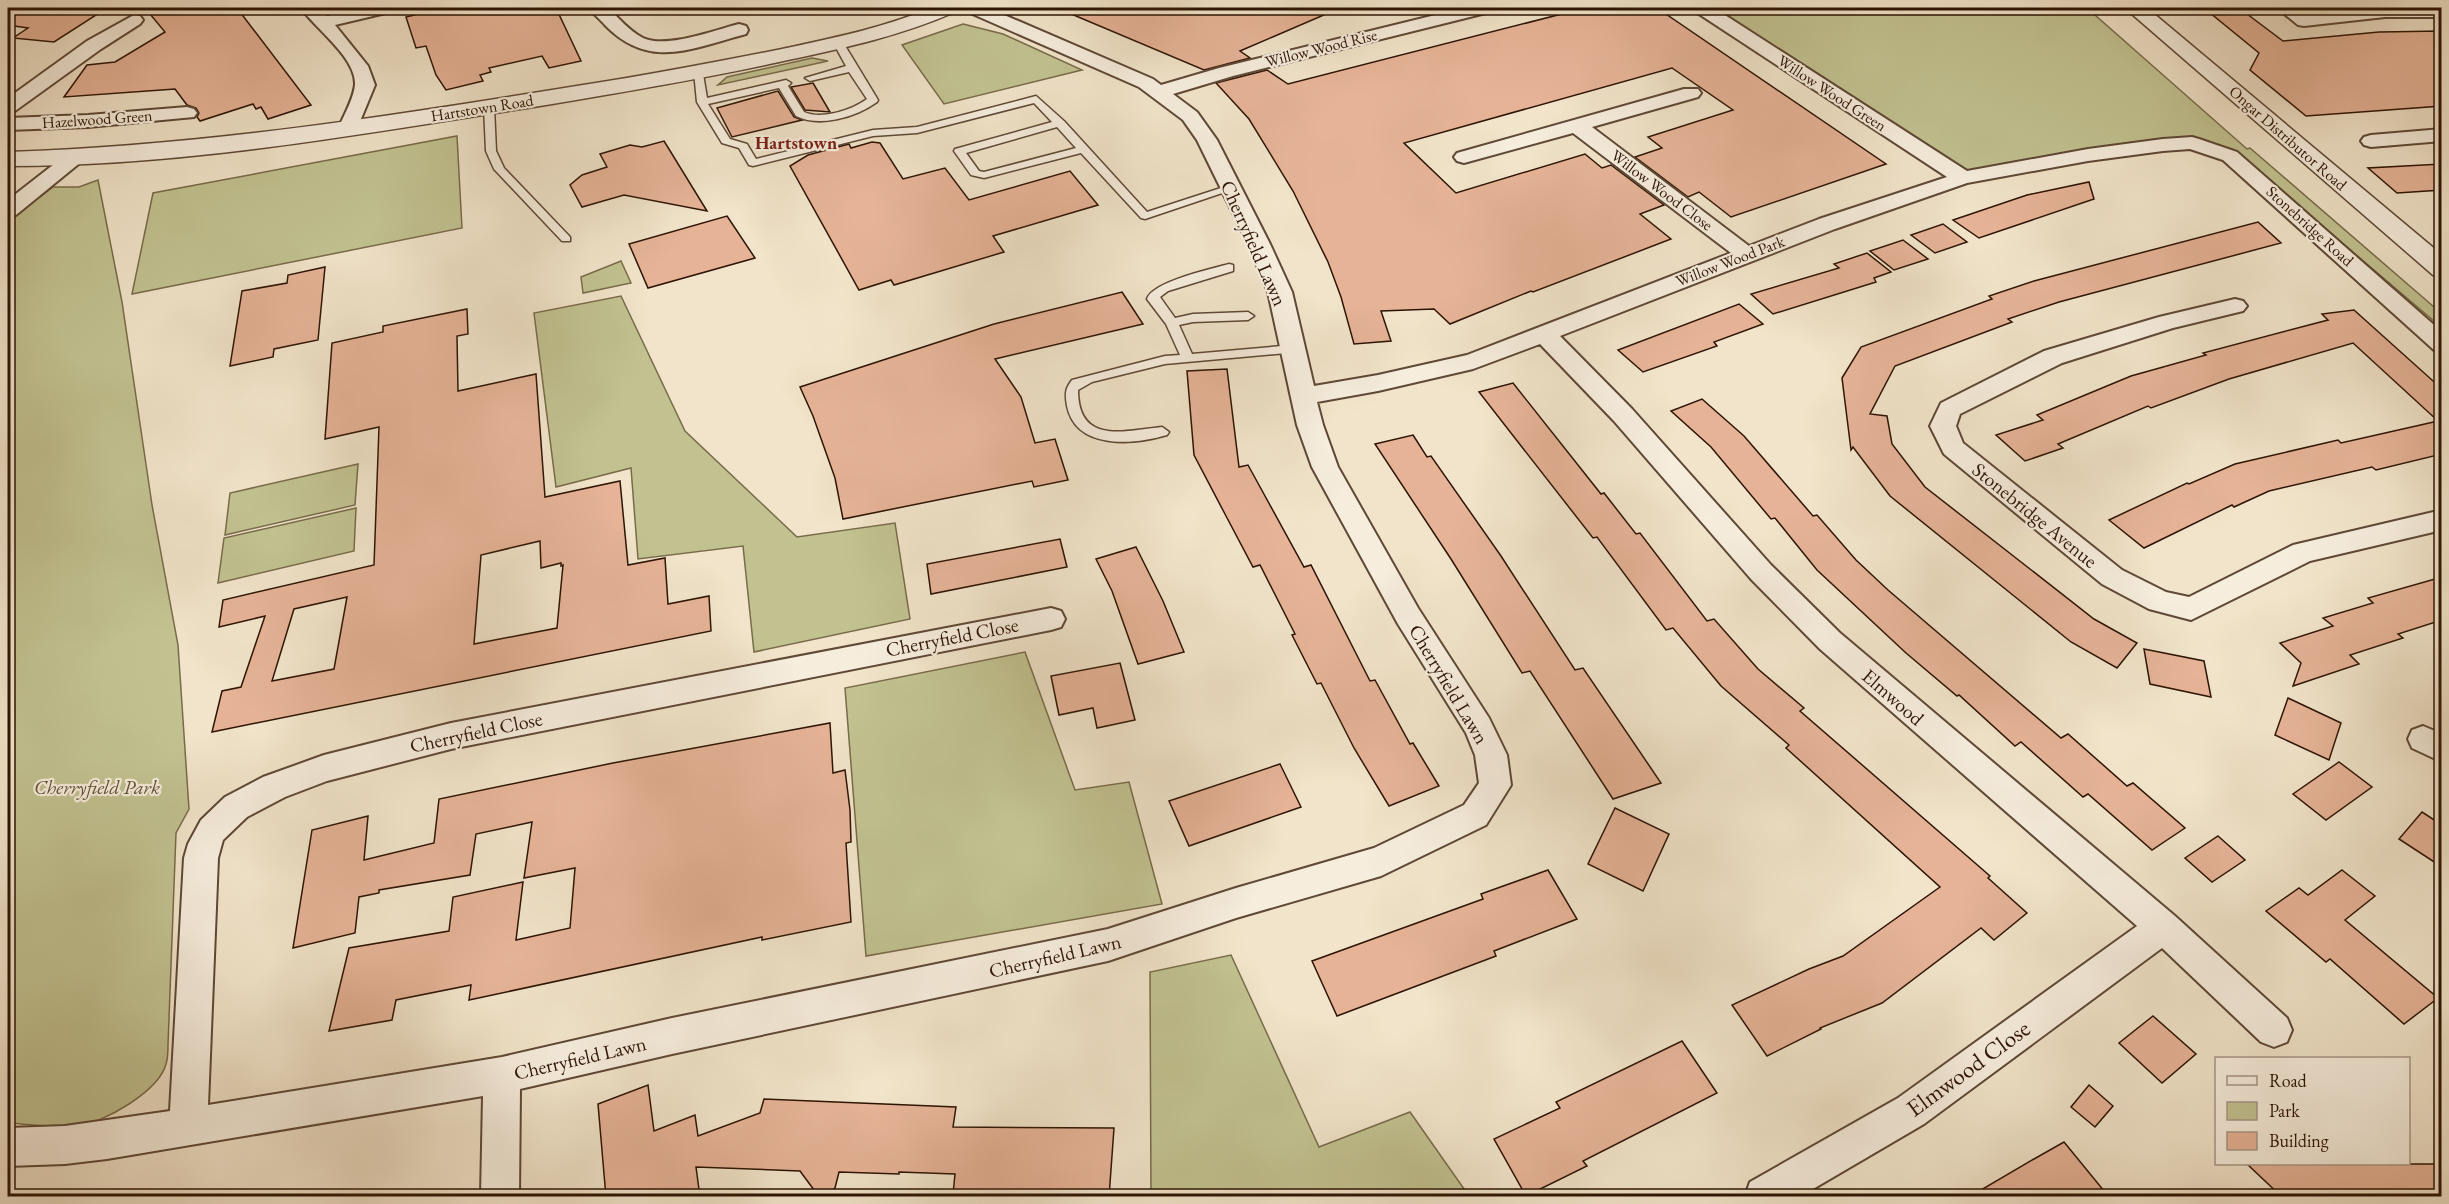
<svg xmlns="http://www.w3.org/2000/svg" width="2449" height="1204" viewBox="0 0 2449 1204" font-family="'EB Garamond',serif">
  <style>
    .green { fill: #c2c291; stroke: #786b4a; stroke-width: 1.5 }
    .building { fill: #e6b397; stroke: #2d1404; stroke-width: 1.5; fill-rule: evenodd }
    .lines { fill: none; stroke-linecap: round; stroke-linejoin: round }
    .service-casing { stroke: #5e4836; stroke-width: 3 }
    .minor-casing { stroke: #5e4836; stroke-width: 4 }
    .tertiary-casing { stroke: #5e4836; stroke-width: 3 }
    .service { fill: #f6eddd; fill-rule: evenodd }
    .minor { fill: #f6eddd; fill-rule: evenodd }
    .tertiary { fill: #f6eddd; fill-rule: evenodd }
    .labels { text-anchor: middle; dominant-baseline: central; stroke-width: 4.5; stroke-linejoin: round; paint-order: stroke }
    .far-street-label { font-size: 16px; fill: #2d1404; stroke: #f6eddd }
    .far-neighbourhood-label { font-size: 18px; font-weight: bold; fill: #7a1f14; stroke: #f6eddd }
    .street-label { font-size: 20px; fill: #2d1404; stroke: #f6eddd }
    .park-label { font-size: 20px; font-style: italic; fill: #615135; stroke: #f6eddd }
    .near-street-label { font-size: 24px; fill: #2d1404; stroke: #f6eddd }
  </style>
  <rect width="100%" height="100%" fill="#f1e4ca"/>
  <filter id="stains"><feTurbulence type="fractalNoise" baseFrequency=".00333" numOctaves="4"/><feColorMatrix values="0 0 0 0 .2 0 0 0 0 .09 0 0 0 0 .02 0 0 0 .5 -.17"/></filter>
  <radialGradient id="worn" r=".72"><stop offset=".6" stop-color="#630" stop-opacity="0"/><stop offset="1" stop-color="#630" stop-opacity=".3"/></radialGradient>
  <g class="green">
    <polygon points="1702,8 2087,8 2247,149 2250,148 2441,313 2441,327 2236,153 2204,140 2181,138 1956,172"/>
    <polygon points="2294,8 2391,8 2313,16"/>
    <polygon points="963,24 1003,34 1082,70 944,104 902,45"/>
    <polygon points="812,58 828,61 718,85 727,77"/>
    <polygon points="457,136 462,228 132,294 153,193"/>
    <path d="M 98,180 L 122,302 L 152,505 L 178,645 L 189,809 L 176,833 L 168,1045 C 168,1051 168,1058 166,1064 C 159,1091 104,1123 77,1126 C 55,1129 30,1124 8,1123 L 8,221 L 53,187 L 79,187 Z"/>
    <polygon points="621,261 631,283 583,293 581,277"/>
    <polygon points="621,296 685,431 797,537 895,523 910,619 754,652 743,546 638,559 631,468 556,487 534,313"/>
    <polygon points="358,464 355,505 225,535 230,493"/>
    <polygon points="356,508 354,551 218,583 224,538"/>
    <polygon points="1025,652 1075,790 1129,782 1162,904 866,956 845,688"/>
    <polygon points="1231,955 1319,1147 1410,1112 1469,1196 1151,1196 1150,972"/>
  </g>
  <g class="building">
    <polygon points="8,8 107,8 54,42 13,38 28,28 8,25"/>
    <polygon points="145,8 237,8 311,105 268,119 261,107 256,109 253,104 200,121 197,117 199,113 196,108 187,105 175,89 64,97 87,65 115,62 165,32"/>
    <polygon points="429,8 556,8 581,61 549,68 542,56 489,68 491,72 480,75 483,81 446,90 436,75 426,46 416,48 406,17 431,11"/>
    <polygon points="1057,8 1340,8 1240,51 1250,58 1204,70"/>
    <polygon points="1585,8 1657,8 1886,164 1731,217 1699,192 1688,197 1635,157 1662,148 1648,137 1733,110 1672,68 1404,143 1456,193 1585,154 1602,168 1611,165 1664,205 1640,214 1671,239 1533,292 1531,291 1450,324 1434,309 1381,311 1391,341 1354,344 1341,297 1328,262 1293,191 1249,119 1216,83 1267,70 1288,84"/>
    <polygon points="2204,8 2239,8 2283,41 2379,32 2442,31 2442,106 2306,116 2250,70 2259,53"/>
    <polygon points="813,83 830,112 805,110 791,87"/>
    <polygon points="778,91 794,117 802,120 732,137 717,108"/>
    <polygon points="664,141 707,211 624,195 582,207 570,185 582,175 607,167 600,154 630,145 642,147"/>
    <polygon points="872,142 880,143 903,179 945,168 969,200 1070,171 1098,205 993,236 1004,252 894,285 891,280 859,290 790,166 808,155 849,144 851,148"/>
    <polygon points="2442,164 2442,190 2397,193 2368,168"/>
    <polygon points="2089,182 2094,199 1979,238 1953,220 2027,195"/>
    <polygon points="727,216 755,258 648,288 629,244"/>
    <polygon points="2258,222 2281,243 2059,302 2008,319 2012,322 1895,366 1870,414 1887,416 1892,444 1925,487 2094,619 2137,643 2117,668 2071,642 1890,496 1853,447 1851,450 1842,378 1861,347 1992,299 1989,296 2034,281"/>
    <polygon points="1943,224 1967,242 1935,253 1911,235"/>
    <polygon points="1903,240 1928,259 1894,270 1870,251"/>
    <polygon points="1867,253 1891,272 1874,278 1876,282 1773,314 1751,294 1839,268 1834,264"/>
    <polygon points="325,267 318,340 274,349 273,357 230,366 242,291 287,283 288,275"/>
    <polygon points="1122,292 1143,324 995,359 1021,397 1035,443 1055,439 1068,480 1034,487 1032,481 843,519 835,478 813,416 800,387 994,324"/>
    <polygon points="1739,304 1763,324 1714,342 1717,346 1643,372 1618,350"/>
    <path d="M 467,309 L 468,334 L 457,336 L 458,391 L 536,374 L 545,497 L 620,481 L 628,565 L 665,558 L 668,604 L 709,596 L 711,631 L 212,732 L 222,691 L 241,687 L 265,616 L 219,627 L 223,600 L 374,565 L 379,427 L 325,439 L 332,343 L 383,332 L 383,326 ZM 540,541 L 541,568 L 561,563 L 561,566 L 563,565 L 557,628 L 474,644 L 481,555 ZM 347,597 L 334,669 L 272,681 L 294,609 Z"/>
    <polygon points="2354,310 2442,389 2442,454 2376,470 2372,467 2269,491 2234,507 2232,505 2144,548 2109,520 2187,483 2189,484 2235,464 2338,440 2341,443 2438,421 2353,343 2229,379 2151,408 2148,406 2058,444 2063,448 2025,461 1996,435 2043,420 2037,415 2131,376 2206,355 2203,353 2328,320 2322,314"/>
    <polygon points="1227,369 1239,467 1248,465 1304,567 1311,565 1370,681 1375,680 1410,744 1413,743 1439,786 1389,806 1354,748 1321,683 1317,684 1292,635 1295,634 1260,565 1253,567 1226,516 1194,455 1187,371"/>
    <polygon points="1513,383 1601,494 1604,493 1636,534 1640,533 1707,621 1714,619 1758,669 1804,708 1800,711 1990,876 1988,878 2027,913 1994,940 1981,928 1882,1003 1820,1028 1821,1029 1767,1056 1732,1005 1809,969 1843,956 1940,887 1786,748 1789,745 1721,686 1673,628 1666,630 1597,537 1593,538 1479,392"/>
    <polygon points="1702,399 1744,436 1813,516 1817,515 1856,560 1888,590 2061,738 2068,734 2127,786 2133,783 2185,828 2152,850 2088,794 2083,797 2021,742 2015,746 1959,695 1957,696 1906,653 1817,570 1775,518 1771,519 1711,447 1671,411"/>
    <polygon points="1413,435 1427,457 1431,456 1501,556 1575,670 1583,668 1661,783 1613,799 1530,671 1522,673 1451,559 1375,444"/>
    <polygon points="1060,539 1067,567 931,594 927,564"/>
    <polygon points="1136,547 1163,601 1184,652 1138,664 1112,591 1096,559"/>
    <polygon points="2442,577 2442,620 2398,634 2403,638 2350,655 2359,664 2293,686 2301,663 2280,643 2333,626 2323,618 2373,603 2368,598"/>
    <polygon points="2144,649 2204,661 2211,697 2150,684"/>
    <polygon points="1120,663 1135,720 1097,728 1093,708 1059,715 1051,676"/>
    <polygon points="2288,698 2341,723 2329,760 2275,735"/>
    <polygon points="830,723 833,773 845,770 850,810 851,842 846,843 851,922 762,940 762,937 469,1000 471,985 396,1000 392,1020 329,1031 349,948 449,931 453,897 523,882 516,940 570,928 575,868 524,878 532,822 476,834 470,875 379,890 379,893 359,897 355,933 293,948 312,830 368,816 364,860 434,843 439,799 613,763"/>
    <polygon points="2339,762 2372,787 2326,820 2293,794"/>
    <polygon points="1280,764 1301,807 1189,846 1169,801"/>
    <polygon points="1615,808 1669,834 1643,891 1588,864"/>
    <polygon points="2422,812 2442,825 2442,867 2399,839"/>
    <polygon points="2218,836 2245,860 2212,882 2185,858"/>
    <polygon points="1548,870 1577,919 1494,951 1496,956 1337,1016 1312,961 1483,899 1481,894"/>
    <polygon points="2342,870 2375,896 2345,920 2438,998 2404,1024 2330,959 2326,962 2266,911 2299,888 2308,895"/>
    <polygon points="2153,1016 2196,1054 2162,1083 2119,1043"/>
    <polygon points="1682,1041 1717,1093 1583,1161 1587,1166 1526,1196 1494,1139 1560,1108 1556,1102"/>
    <polygon points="648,1085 654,1131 695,1115 698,1136 760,1113 764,1099 956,1107 953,1127 1114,1128 1109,1197 953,1194 955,1174 899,1172 899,1174 839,1172 835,1188 829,1194 817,1194 800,1171 696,1167 700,1197 606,1197 598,1104"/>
    <polygon points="2089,1085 2113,1106 2095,1127 2071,1107"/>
    <polygon points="2064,1142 2109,1197 1969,1197 2034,1159"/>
    <polygon points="2247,1164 2442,1164 2442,1197 2282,1197"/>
  </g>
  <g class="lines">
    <defs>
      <g id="service">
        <path d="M 836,42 L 844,44 L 878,100 L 877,102 C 856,117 820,128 796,116 L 779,88 L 708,104 L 730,139 L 747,144 L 756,159 L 873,130 L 917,127 L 1036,96 L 1064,121 L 1147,212 L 1227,186 L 1231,185 L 1237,188 L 1145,219 L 1141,218 L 1081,153 L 984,178 L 971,175 L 954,151 L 955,149 L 1052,122 L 1034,103 L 917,133 L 873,136 L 753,166 L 749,165 L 739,148 L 722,143 L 697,102 L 694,72 L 703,74 L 707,98 L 786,80 L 791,83 L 788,86 L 804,112 C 822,120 852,110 867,99 L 849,72 L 810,81 L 805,78 L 846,66 L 834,44 ZM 1057,127 L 1076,148 L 984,172 L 979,171 L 966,153 Z"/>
        <polygon points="489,104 494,107 496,151 504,168 570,237 570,241 562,241 494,169 486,151 484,107"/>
        <path d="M 1229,264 L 1233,265 L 1233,271 L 1168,291 L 1160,297 L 1175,318 L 1193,314 L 1248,312 L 1254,316 L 1248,320 L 1193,322 L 1179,325 L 1192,354 L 1294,345 L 1300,349 L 1298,352 L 1165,364 L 1092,382 L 1078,390 C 1078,445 1124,431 1162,427 L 1169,432 L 1167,435 C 1133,445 1076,450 1067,406 C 1065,394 1065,389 1072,380 L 1165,356 L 1180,355 L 1166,324 L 1147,299 C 1152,282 1211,269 1229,264 Z"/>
      </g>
      <g id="minor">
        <path d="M 301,8 L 319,8 L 327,16 L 363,8 L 393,8 L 390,12 L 335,25 L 368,66 L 375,85 L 356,131 L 342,131 L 339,127 C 344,115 355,96 355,83 C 355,57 315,28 301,8 Z"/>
        <path d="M 589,8 L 608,8 C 619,18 629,31 643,38 C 666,49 715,30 739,24 L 746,26 L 748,30 L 746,34 C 692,48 650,71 605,25 C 600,19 593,14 589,8 Z"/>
        <polygon points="965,8 988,8 1153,79 1161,85 1219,68 1464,8 1493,8 1490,12 1233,76 1173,94 1197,112 1217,140 1270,244 1292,292 1314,386 1378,375 1467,355 1731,253 1573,133 1464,163 1457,161 1454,157 1457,153 1684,89 1698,89 1701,93 1698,97 1592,127 1749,246 1819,219 1947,177 1696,12 1693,8 1714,8 1967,171 2088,149 2163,139 2192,137 2199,139 2237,152 2442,332 2442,353 2434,350 2223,160 2190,149 2163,151 2088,161 1967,183 1835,229 1560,336 1632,409 1771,565 1840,633 2175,916 2287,1018 2292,1030 2287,1042 2274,1047 2261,1042 2162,948 1924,1124 1801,1196 1745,1196 1750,1182 1898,1098 2137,926 1820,649 1751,579 1614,421 1540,344 1473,369 1378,391 1317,402 1323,425 1338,467 1418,608 1489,718 1507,755 1511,785 1486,825 1381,876 1236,918 1108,961 672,1054 520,1089 519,1196 481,1196 483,1096 107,1159 65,1164 8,1166 8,1128 65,1126 170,1111 184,858 188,844 201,820 225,797 263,777 324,755 451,723 1051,608 1061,611 1065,619 1061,627 1051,630 451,749 327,781 285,797 247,817 223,840 218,858 208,1105 502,1057 672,1018 1108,929 1236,888 1374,848 1464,805 1479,783 1475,755 1466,733 1398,624 1312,467 1297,425 1268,292 1248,244 1197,140 1183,120 1139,87 968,12"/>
        <polygon points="2277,8 2297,8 2308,15 2377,8 2442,8 2442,17 2385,17 2304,26 2298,25"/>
        <polygon points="134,15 140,16 143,20 140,24 101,49 15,111 8,113 8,98 87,41"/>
        <polygon points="187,107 194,109 197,113 194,117 88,127 8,130 8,118 88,115"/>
        <polygon points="2442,129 2442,141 2371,147 2364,145 2361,141 2364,137 2371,135"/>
        <polygon points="74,152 81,154 84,158 81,162 16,215 8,216 8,200 67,154"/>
        <polygon points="2235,299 2243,301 2247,306 2243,311 2173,328 2062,363 1960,414 1956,426 1963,443 2122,570 2166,592 2189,597 2293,545 2442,510 2442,530 2310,561 2191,620 2149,609 2102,584 1944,454 1930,426 1941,403 2044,351 2159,317"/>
        <polygon points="2423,726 2442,734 2442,762 2412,748 2408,739 2412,730"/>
      </g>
      <g id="tertiary">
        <path d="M 931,8 L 958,8 L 955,12 C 898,37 839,49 779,62 C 701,79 624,92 546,105 C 368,133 188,166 8,166 L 8,152 C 202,146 392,116 583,85 C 649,75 716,62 782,49 C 833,38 883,28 931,8 Z"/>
        <polygon points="2125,8 2147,8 2442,255 2442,277 2433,275"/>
      </g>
    </defs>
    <use href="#service" class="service-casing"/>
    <use href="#minor" class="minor-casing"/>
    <use href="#tertiary" class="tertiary-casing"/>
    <use href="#service" class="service"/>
    <use href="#minor" class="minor"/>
    <use href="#tertiary" class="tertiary"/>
  </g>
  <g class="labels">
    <g class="far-street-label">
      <text transform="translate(1321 48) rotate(-14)">Willow Wood Rise</text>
      <text transform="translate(1832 93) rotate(33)">Willow Wood Green</text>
      <text transform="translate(482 108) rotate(-9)">Hartstown Road</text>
      <text transform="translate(97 119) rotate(-4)">Hazelwood Green</text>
      <text transform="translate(2288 138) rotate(41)">Ongar Distributor Road</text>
      <text transform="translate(1662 190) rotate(37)">Willow Wood Close</text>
      <text transform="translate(2310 226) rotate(42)">Stonebridge Road</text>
      <text transform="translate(1730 261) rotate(-21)">Willow Wood Park</text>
    </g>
    <g class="far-neighbourhood-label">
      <text x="796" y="142">Hartstown</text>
    </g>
    <g class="street-label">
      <text transform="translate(1254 243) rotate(66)">Cherryfield Lawn</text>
      <text transform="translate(2035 515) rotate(39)">Stonebridge Avenue</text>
      <text transform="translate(952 637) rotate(-11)">Cherryfield Close</text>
      <text transform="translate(1449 684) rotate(59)">Cherryfield Lawn</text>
      <text transform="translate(1893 697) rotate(41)">Elmwood</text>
      <text transform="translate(476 732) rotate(-12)">Cherryfield Close</text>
      <text transform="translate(1055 956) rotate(-13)">Cherryfield Lawn</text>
      <text transform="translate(580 1058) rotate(-13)">Cherryfield Lawn</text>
    </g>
    <g class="park-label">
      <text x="97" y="787">Cherryfield Park</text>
    </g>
    <g class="near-street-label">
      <text transform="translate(1968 1068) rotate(-36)">Elmwood Close</text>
    </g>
  </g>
  <rect width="2449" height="1204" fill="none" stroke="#f1e4ca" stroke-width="30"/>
  <rect x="9" y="9" width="2431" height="1186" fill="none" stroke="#2d1404" stroke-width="3"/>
  <rect x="15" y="15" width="2419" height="1174" fill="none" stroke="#2d1404" stroke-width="1.5"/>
  <rect x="2215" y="1057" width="195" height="108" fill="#f6eddd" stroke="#a69686" stroke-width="1.5"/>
  <rect x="2227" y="1076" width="30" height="9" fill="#f6eddd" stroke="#a69686" stroke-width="1.5"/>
  <text x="2269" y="1087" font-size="18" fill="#2d1404">Road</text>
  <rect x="2227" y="1102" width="30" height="18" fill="#c2c291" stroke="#a69686" stroke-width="1.5"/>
  <text x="2269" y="1117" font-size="18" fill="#2d1404">Park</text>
  <rect x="2227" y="1132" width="30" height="18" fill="#e6b397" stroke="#a69686" stroke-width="1.5"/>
  <text x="2269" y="1147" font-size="18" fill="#2d1404">Building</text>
  <rect width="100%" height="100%" filter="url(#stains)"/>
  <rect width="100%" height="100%" fill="url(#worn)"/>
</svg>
